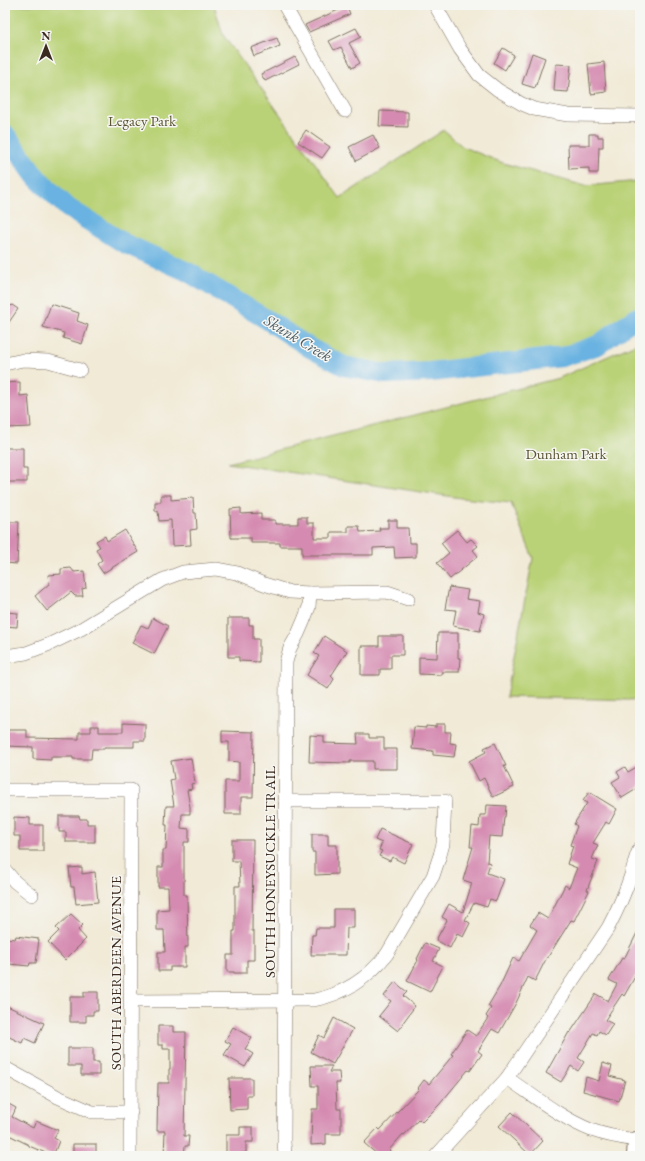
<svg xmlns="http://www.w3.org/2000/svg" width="645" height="1161" viewBox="0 0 645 1161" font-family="'EB Garamond',serif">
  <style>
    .green { fill: #bad277; stroke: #7a7e4a }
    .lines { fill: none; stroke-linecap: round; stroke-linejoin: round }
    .river { stroke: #69b2e1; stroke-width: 20 }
    .building { fill: #d58bb1 }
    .minor-casing { stroke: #7b6d5f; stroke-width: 14 }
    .tertiary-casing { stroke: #7b6d5f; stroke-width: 18 }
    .minor { stroke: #fff; stroke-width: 13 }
    .tertiary { stroke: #fff; stroke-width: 16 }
    .labels { text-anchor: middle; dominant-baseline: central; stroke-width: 3; stroke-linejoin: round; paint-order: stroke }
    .park-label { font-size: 15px; fill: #5b5434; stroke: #f6f6f2 }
    .street-label { font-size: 15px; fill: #3b2a1e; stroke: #f6f6f2 }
    .water-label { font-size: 16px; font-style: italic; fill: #4b5a62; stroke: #f6f6f2 }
  </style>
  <rect width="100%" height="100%" fill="#f6f6f2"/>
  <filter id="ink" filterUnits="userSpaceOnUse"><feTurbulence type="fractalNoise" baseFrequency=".025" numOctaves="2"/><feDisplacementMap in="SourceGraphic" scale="8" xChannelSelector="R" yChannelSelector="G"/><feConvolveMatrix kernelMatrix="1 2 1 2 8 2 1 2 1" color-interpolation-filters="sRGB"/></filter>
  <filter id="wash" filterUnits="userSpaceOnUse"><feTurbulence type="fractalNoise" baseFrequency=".012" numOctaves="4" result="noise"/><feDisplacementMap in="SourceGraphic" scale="16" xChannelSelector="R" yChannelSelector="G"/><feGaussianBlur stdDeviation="0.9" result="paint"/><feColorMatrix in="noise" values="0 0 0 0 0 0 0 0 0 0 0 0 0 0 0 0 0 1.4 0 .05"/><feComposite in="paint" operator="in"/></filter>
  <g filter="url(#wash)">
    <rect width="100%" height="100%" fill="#f1ead7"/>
    <g class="green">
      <polygon points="5,5 214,5 223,35 340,198 444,130 463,147 503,163 585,186 640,181 640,316 625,325 598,345 562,357 430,372 385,374 344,366 310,348 266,319 188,272 124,243 68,208 37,178 5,134"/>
      <polygon points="640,342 640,700 506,697 533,558 511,503 461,498 228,463 559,378"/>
    </g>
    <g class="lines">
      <polyline class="river" points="5,134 37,178 68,208 124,243 188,272 266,319 310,348 344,366 385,374 430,372 562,357 598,345 625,325 640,316"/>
    </g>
    <g id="blocks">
      <g class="building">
        <polygon points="347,6 350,14 309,32 305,25"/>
        <polygon points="356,28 361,37 349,43 360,63 352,68 341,47 334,50 329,41"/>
        <polygon points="277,38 280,46 254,56 251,48"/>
        <polygon points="503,48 514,55 505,70 494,63"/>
        <polygon points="532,53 545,58 535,88 522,84"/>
        <polygon points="295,57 299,64 265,81 261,74"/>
        <polygon points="604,62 606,92 591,94 588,64"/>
        <polygon points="556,64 571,65 568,92 554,91"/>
        <polygon points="380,111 408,112 408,127 379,126"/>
        <polygon points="306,130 330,147 322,158 298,142"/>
        <polygon points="589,134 598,134 598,137 603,137 603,147 599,147 598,173 589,173 589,168 569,169 568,145 589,145"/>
        <polygon points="373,135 380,148 356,161 349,147"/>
        <polygon points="5,302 11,306 12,305 18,309 5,328"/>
        <polygon points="51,304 79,313 77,321 88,325 82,344 63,338 64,333 43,327"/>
        <polygon points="20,382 20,396 28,395 31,427 5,428 5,383"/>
        <polygon points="5,448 23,448 23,469 27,469 27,482 5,482"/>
        <polygon points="161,495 171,495 171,500 193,498 194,513 196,513 197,529 190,530 191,545 172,546 171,520 159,521 158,511 155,511 155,502 161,502"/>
        <polygon points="241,508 241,514 261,513 261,520 275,520 275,524 298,524 298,517 307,517 307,523 314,523 314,538 331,538 331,532 348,532 348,526 359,526 360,532 380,531 379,528 388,528 388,520 397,520 397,528 408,528 409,543 416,543 416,557 395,558 394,547 373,548 373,555 302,555 302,546 280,546 280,543 251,543 251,538 231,538 230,509"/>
        <polygon points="5,522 19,522 17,564 5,563"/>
        <polygon points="125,530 138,552 103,573 97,564 102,560 96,549 100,547 96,541 105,536 107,541"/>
        <polygon points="457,530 467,542 471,539 478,546 473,550 478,556 450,579 437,563 449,553 441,543"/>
        <polygon points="71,568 74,572 84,571 86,588 82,589 83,596 75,596 71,592 47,611 35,596 49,584 48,575 61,574 61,569"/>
        <polygon points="449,587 468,590 466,599 480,601 478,612 484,614 480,631 453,626 456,610 445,609"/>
        <polygon points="5,612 18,613 17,627 5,626"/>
        <polygon points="153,618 168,626 154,654 132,643 141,625 148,628"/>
        <polygon points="228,618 249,618 249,625 253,625 253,639 259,639 259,662 239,661 239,657 228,657"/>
        <polygon points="438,633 458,633 458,658 460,658 459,672 442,672 442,675 419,674 419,657 437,658"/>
        <polygon points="324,636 347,651 331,676 334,679 328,689 307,675 319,656 314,653"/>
        <polygon points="379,636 403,636 403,655 391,655 391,669 380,669 380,675 361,675 361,646 379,646"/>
        <polygon points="123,723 145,724 145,741 134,741 134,747 104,747 104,749 92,749 91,759 73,759 73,757 51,757 51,760 33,759 33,747 5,746 5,730 27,730 27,738 79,739 79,732 91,732 91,726 99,726 99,732 123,732"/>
        <polygon points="436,724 445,724 445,732 451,732 450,743 456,744 454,757 433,755 433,751 412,749 414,727 426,728 426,726 436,727"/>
        <polygon points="222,731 254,732 253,797 241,797 241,814 225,814 225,781 239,781 239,762 229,761 229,742 222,742"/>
        <polygon points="357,734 369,734 369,738 384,738 384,749 397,749 397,769 373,769 373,761 350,761 350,763 309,762 310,735 324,736 324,743 358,744"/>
        <polygon points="495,743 506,766 504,766 514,787 493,797 484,778 479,781 469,761 486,752 484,748"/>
        <polygon points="191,758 195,783 191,784 192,789 187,790 190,807 190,814 182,814 181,828 189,829 189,842 184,842 184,895 187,895 188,947 185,947 185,967 170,967 170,971 158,971 158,952 165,952 164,930 157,930 157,910 169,909 168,887 158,887 158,867 163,867 163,850 166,850 167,825 165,825 166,806 174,806 170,780 174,779 171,761"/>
        <polygon points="640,765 640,787 622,798 612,782 620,777 617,772 625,767 628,772"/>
        <polygon points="589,792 617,809 609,824 606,822 593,843 598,845 592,859 598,861 587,890 589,891 574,921 571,920 548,957 547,957 535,981 528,977 516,1003 499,1033 492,1029 478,1051 482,1054 470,1071 468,1070 439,1105 422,1122 419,1119 404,1135 403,1134 389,1150 396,1156 379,1156 364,1143 378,1128 380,1130 419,1089 418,1088 424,1080 429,1084 453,1055 451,1054 467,1030 476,1036 488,1018 486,1016 491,1008 488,1006 500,986 513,958 519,961 537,930 530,925 538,913 548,919 565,885 569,888 577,868 567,864 573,846 570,845 577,826 574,824 587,803 583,801"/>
        <polygon points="487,805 506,806 505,817 504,817 502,837 489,836 487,862 490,863 487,873 504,879 496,901 490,899 487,907 474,903 465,920 470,923 463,937 457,934 450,948 436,940 447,920 442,917 449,904 463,912 472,883 463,880 473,847 470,847 472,826 479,827 480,815 486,815"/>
        <polygon points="59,816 79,816 80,819 87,819 87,824 95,824 95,842 66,842 66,832 59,832"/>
        <polygon points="14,817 30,818 30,825 43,825 43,851 20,851 20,836 14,836"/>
        <polygon points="380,829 413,844 404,863 392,857 390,861 379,856 382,851 379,850 382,843 375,840"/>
        <polygon points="312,834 328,834 328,845 337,845 337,874 315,875 315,852 312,852"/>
        <polygon points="232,840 253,840 252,931 254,931 254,960 247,960 247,973 234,973 234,972 227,972 227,955 233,955 233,931 235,931 235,886 240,886 239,861 232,861"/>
        <polygon points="82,867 82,874 95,872 98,902 76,904 74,887 71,887 69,868"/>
        <polygon points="334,909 354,909 354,928 347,928 346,955 311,955 312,935 315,935 316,928 334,928"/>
        <polygon points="71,914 83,925 78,930 86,939 65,960 48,942 59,931 56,928"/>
        <polygon points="640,927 640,968 624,996 622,994 605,1020 613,1024 606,1035 599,1031 597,1035 593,1033 578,1058 584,1062 578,1071 571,1066 561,1082 546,1073 569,1032 570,1033 596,994 608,1001 617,984 609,980 622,958 624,959"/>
        <polygon points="16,936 39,939 36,963 30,963 29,966 9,964 9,961 5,961 5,938 15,939"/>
        <polygon points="425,943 439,949 433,961 443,966 430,992 407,981 418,960 417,959"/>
        <polygon points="395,982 407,992 403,996 415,1006 402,1024 403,1025 398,1031 379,1016 391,1001 384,996"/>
        <polygon points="84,992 98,992 98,1011 93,1011 93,1015 86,1015 86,1022 70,1022 70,997 84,997"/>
        <polygon points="5,1005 44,1023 35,1043 24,1038 22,1043 5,1035"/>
        <polygon points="334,1018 353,1029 333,1064 311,1052 319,1035 324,1038"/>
        <polygon points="158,1026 173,1026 173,1032 186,1032 184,1136 189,1136 188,1146 185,1146 184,1156 164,1156 165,1131 157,1131 158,1083 169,1083 169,1069 170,1069 170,1049 163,1049 163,1045 158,1045"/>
        <polygon points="233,1027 252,1038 245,1049 253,1054 245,1067 224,1055 231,1044 225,1041"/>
        <polygon points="68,1048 93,1048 93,1062 99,1062 99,1075 81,1075 81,1066 68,1066"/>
        <polygon points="603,1063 612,1066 609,1076 625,1080 619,1101 583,1091 586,1077 599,1081"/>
        <polygon points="311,1066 332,1066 329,1072 339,1072 340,1083 336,1083 337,1109 341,1109 341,1134 326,1134 326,1144 311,1145 312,1109 318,1109 318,1086 312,1086"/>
        <polygon points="229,1078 252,1078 252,1096 247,1096 247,1109 230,1110"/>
        <polygon points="5,1102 16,1108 12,1117 33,1128 36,1121 58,1130 54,1138 59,1141 53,1156 29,1146 29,1145 5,1133"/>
        <polygon points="512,1112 543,1141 530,1155 499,1126"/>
        <polygon points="240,1127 253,1127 253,1142 246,1142 246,1153 242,1153 242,1156 226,1156 226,1135 240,1135"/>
        <polygon points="73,1144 96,1144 96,1156 76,1156 76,1155 73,1155"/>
      </g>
    </g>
  </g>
  <g filter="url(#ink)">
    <use href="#blocks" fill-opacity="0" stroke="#7b6d5f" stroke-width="1"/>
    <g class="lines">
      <defs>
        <g id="minor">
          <polyline points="284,5 345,111"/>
          <polyline points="435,5 460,49 479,75 498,90 522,104 534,109 568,115 640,116"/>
          <polyline points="5,364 23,360 48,361 80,370"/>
          <polyline points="5,656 26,653 50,644 81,629 162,580 183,572 216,569 237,573 264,584 290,592 310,593 387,592 408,599"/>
          <polyline points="5,790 131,790 130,1156"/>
          <polyline points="5,870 15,882 32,895"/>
          <path d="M 131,1001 L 314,1000 C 344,994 369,977 387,954 L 433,876 L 440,855 L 443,844 L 445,801 L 285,801"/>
          <polyline points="5,1068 58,1097 92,1112 131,1112"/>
          <path d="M 507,1078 C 534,1096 561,1118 591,1130 C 605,1135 621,1138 636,1140"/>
          <polyline points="285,1156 284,1142 286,662 290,648 298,634 304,620 309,607 310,593"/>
          <path d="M 436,1156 L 507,1078 L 608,928 C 617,911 625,893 631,875 C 634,866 635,857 640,848"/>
        </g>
        <polyline id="tertiary" points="635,1156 636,1140 640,1140"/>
      </defs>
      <use href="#minor" class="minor-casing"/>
      <use href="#tertiary" class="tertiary-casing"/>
      <use href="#minor" class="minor"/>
      <use href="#tertiary" class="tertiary"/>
    </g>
  </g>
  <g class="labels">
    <g class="park-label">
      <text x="142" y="120">Legacy Park</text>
      <text x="566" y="453">Dunham Park</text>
    </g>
    <g class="street-label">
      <text transform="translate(269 872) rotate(-90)">SOUTH HONEYSUCKLE TRAIL</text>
      <text transform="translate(115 973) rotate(-90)">SOUTH ABERDEEN AVENUE</text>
    </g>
    <g class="water-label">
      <text transform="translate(298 338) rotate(31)">Skunk Creek</text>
    </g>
  </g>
  <rect width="645" height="1161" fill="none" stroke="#f6f6f2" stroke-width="20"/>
  <g transform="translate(46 46)" stroke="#f6f6f2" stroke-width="3" paint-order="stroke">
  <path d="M0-3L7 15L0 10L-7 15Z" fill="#3b2a1e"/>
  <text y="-6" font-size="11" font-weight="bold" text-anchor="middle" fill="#3b2a1e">N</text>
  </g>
</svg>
